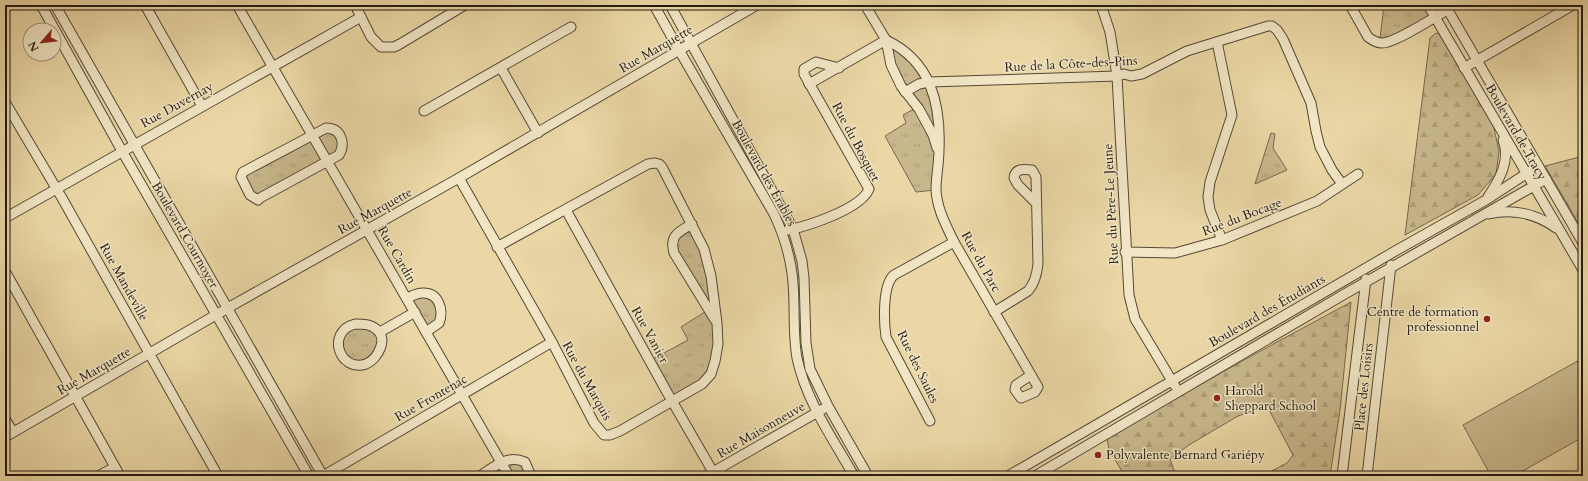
<svg xmlns="http://www.w3.org/2000/svg" width="1588" height="481" viewBox="0 0 1588 481" font-family="Cardo,serif">
  <style>
    .forest { fill: url(#forest-firs); stroke: #76684e }
    .park { fill: url(#park-tufts); stroke: #76684e }
    .pitch { fill: #c8b78c; stroke: #76684e }
    .lines { fill: none; stroke-linecap: round; stroke-linejoin: round }
    .minor-casing { stroke: #554836; stroke-width: 11 }
    .minor { stroke: #f1e5c4; stroke-width: 9 }
    .poi-dot { fill: #8f2418; stroke: #f1e5c4; stroke-width: 1.5 }
    .labels { text-anchor: middle; dominant-baseline: central; stroke-width: 3; stroke-linejoin: round; paint-order: stroke }
    .street-label { font-size: 13px; fill: #231911; stroke: #f1e5c4 }
    .poi-label { font-size: 13px; fill: #231911; stroke: #f1e5c4; text-anchor: start }
  </style>
  <defs>
    <pattern id="forest-firs" width="22" height="20" patternUnits="userSpaceOnUse"><rect width="22" height="20" fill="#c8b78c"/><path d="M5 1l3.5 6h-7zM16 11l3.5 6h-7z" fill="#ac9d78"/></pattern>
    <pattern id="park-tufts" width="24" height="20" patternUnits="userSpaceOnUse"><rect width="24" height="20" fill="#c8b78c"/><path d="M3 7l-1-3M5 7V3M7 7l1-3M15 17l-1-3M17 17v-4M19 17l1-3" fill="none" stroke="#ac9d78"/></pattern>
  </defs>
  <rect width="100%" height="100%" fill="#ead7a5"/>
  <filter id="stains"><feTurbulence type="fractalNoise" baseFrequency=".005" numOctaves="4"/><feColorMatrix values="0 0 0 0 .2 0 0 0 0 .09 0 0 0 0 .02 0 0 0 .5 -.17"/></filter>
  <radialGradient id="worn" r=".72"><stop offset=".6" stop-color="#630" stop-opacity="0"/><stop offset="1" stop-color="#630" stop-opacity=".3"/></radialGradient>
  <g class="forest">
    <polygon points="1436,33 1440,34 1493,124 1499,151 1496,174 1478,195 1405,235 1430,38"/>
    <polygon points="1583,156 1583,231 1545,166"/>
    <polygon points="1351,302 1340,410 1330,476 1262,476 1287,463 1293,455 1267,406 1238,416 1189,445 1170,459 1176,476 1125,476 1109,450 1107,438 1242,361"/>
  </g>
  <g class="park">
    <polygon points="1384,5 1425,5 1431,16 1386,40 1380,39"/>
    <path d="M 890,48 L 896,48 L 916,66 L 933,98 L 938,144 C 920,114 899,83 890,48 Z"/>
    <polygon points="916,108 938,153 935,190 916,192 885,136 906,123 903,115"/>
    <polygon points="322,127 341,136 335,158 253,197 243,173"/>
    <polygon points="1271,133 1275,134 1273,148 1287,170 1255,184"/>
    <polygon points="679,232 696,232 717,304 711,373 674,399 651,360 688,340 681,327 708,310 675,253"/>
    <polygon points="425,294 437,301 440,318 426,332 407,298"/>
    <path d="M 352,325 L 380,332 L 380,347 L 363,361 C 348,360 347,357 340,344 Z"/>
    <polygon points="522,460 531,476 481,476 504,463"/>
  </g>
  <polygon class="pitch" points="1583,358 1583,437 1514,476 1491,476 1463,425"/>
  <g class="lines">
    <defs>
      <g id="minor">
        <polyline points="41,5 122,151 309,476"/>
        <polyline points="55,5 323,476"/>
        <polyline points="145,5 202,106"/>
        <polyline points="237,5 509,476"/>
        <polyline points="355,5 371,37 381,47 394,47 400,44 465,5"/>
        <path d="M 654,5 L 679,50 L 774,214 C 783,233 789,252 792,273 C 796,301 792,330 797,358 C 806,401 833,439 854,476"/>
        <polyline points="670,5 793,229 802,261 804,278 806,343 810,369 828,406 868,476"/>
        <polyline points="865,5 886,40 891,65 901,86 919,109 933,135 937,148"/>
        <polyline points="1101,5 1110,32 1117,76 1129,295 1135,319 1175,386"/>
        <path d="M 1350,5 L 1368,37 C 1372,40 1377,43 1382,43 C 1395,43 1435,17 1447,10"/>
        <polyline points="1428,5 1583,270"/>
        <polyline points="1445,5 1583,243"/>
        <path d="M 886,40 C 931,61 941,104 939,150 C 939,163 936,177 936,190 C 937,209 946,225 954,242 L 1038,387 L 1035,392 L 1021,398 L 1015,390 L 1016,385 L 1031,375"/>
        <polyline points="1217,42 1232,115 1210,182 1208,197 1210,210 1222,240"/>
        <polyline points="501,68 538,133"/>
        <polyline points="1464,68 1573,5"/>
        <polyline points="809,84 886,40"/>
        <polyline points="905,92 919,84 929,82 1117,76 1124,74 1131,76 1142,74 1187,51 1268,26 1272,26 1277,30 1283,39 1311,103 1316,131 1320,147 1332,170 1342,184"/>
        <polyline points="5,102 62,198 218,476"/>
        <polyline points="424,111 571,27"/>
        <path d="M 326,128 C 341,128 346,143 339,155 L 260,198 L 258,200 L 250,195 L 241,177 L 243,172 Z"/>
        <polyline points="459,178 552,342 594,423 604,435 610,435 620,431 702,384 711,374 715,361 718,344 717,323 711,276 704,249 662,167 659,164 655,163 648,164 497,247"/>
        <path d="M 1488,197 C 1499,180 1511,161 1503,140"/>
        <polyline points="566,210 668,394 713,472"/>
        <path d="M 1489,214 C 1512,208 1537,214 1556,228"/>
        <polyline points="5,218 361,17"/>
        <path d="M 692,224 C 679,232 669,235 674,253 L 715,320"/>
        <path d="M 788,230 C 808,226 861,209 869,189 L 804,74 L 804,69 L 816,62 L 839,68"/>
        <polyline points="1125,252 1175,253 1222,240 1317,201 1358,174"/>
        <polyline points="5,271 120,476"/>
        <path d="M 407,298 C 412,296 417,293 422,293 C 439,292 444,310 439,323 L 426,332"/>
        <path d="M 994,312 L 1028,291 C 1035,283 1037,274 1038,264 L 1036,177 L 1032,170 C 1024,169 1015,168 1014,178 L 1018,185 L 1036,203"/>
        <path d="M 355,324 C 363,324 370,324 376,329 C 389,338 378,359 366,364 C 340,373 325,332 355,324 Z"/>
        <polyline points="380,332 415,312"/>
        <polyline points="5,419 13,432"/>
        <path d="M 930,421 L 886,337 C 884,323 882,285 894,275 L 954,242"/>
        <polyline points="5,437 233,305 459,178 757,5"/>
        <polyline points="98,476 115,467"/>
        <polyline points="323,476 552,342"/>
        <path d="M 480,476 C 494,467 507,454 525,462 L 531,476"/>
        <polyline points="706,476 823,409"/>
        <polyline points="1008,476 1397,250 1486,200 1538,166"/>
        <polyline points="1035,476 1343,295 1546,179"/>
        <polyline points="1342,476 1366,279"/>
        <polyline points="1367,476 1391,265"/>
      </g>
    </defs>
    <use href="#minor" class="minor-casing"/>
    <use href="#minor" class="minor"/>
  </g>
  <g class="poi-dot">
    <circle cx="1487" cy="319" r="4"/>
    <circle cx="1217" cy="398" r="4"/>
    <circle cx="1098" cy="455" r="4"/>
  </g>
  <g class="labels">
    <g class="street-label">
      <text transform="translate(656 49) rotate(-30)">Rue Marquette</text>
      <text transform="translate(1071 64) rotate(-3)">Rue de la Côte-des-Pins</text>
      <text transform="translate(177 105) rotate(-29)">Rue Duvernay</text>
      <text transform="translate(1516 132) rotate(60)">Boulevard de Tracy</text>
      <text transform="translate(856 142) rotate(62)">Rue du Bosquet</text>
      <text transform="translate(764 173) rotate(61)">Boulevard des Érables</text>
      <text transform="translate(1111 204) rotate(-93)">Rue du Père-Le Jeune</text>
      <text transform="translate(375 211) rotate(-29)">Rue Marquette</text>
      <text transform="translate(1242 217) rotate(-21)">Rue du Bocage</text>
      <text transform="translate(185 235) rotate(60)">Boulevard Cournoyer</text>
      <text transform="translate(397 255) rotate(60)">Rue Cardin</text>
      <text transform="translate(981 262) rotate(61)">Rue du Parc</text>
      <text transform="translate(124 282) rotate(61)">Rue Mandeville</text>
      <text transform="translate(1267 311) rotate(-30)">Boulevard des Étudiants</text>
      <text transform="translate(650 335) rotate(61)">Rue Vanier</text>
      <text transform="translate(918 367) rotate(64)">Rue des Saules</text>
      <text transform="translate(94 371) rotate(-30)">Rue Marquette</text>
      <text transform="translate(587 381) rotate(61)">Rue du Marquis</text>
      <text transform="translate(1364 387) rotate(-84)">Place des Loisirs</text>
      <text transform="translate(431 398) rotate(-30)">Rue Frontenac</text>
      <text transform="translate(761 430) rotate(-30)">Rue Maisonneuve</text>
    </g>
    <g class="poi-label">
      <text x="1479" y="312" text-anchor="end">Centre de formation<tspan x="1479" dy="15">professionnel</tspan></text>
      <text x="1225" y="391">Harold<tspan x="1225" dy="15">Sheppard School</tspan></text>
      <text x="1106" y="455">Polyvalente Bernard Gariépy</text>
    </g>
  </g>
  <rect width="1588" height="481" fill="none" stroke="#ead7a5" stroke-width="20"/>
  <rect x="6" y="6" width="1576" height="469" fill="none" stroke="#231911" stroke-width="2"/>
  <rect x="10" y="10" width="1568" height="461" fill="none" stroke="#231911"/>
  <g transform="translate(42 42) rotate(242)"><circle r="19" fill="#f1e5c4" stroke="#9f937c"/>
  <path d="M0-3L7 15L0 10L-7 15Z" fill="#8f2418"/>
  <text y="-6" font-size="11" font-weight="bold" text-anchor="middle" fill="#231911">N</text>
  </g>
  <rect width="100%" height="100%" filter="url(#stains)"/>
  <rect width="100%" height="100%" fill="url(#worn)"/>
</svg>
